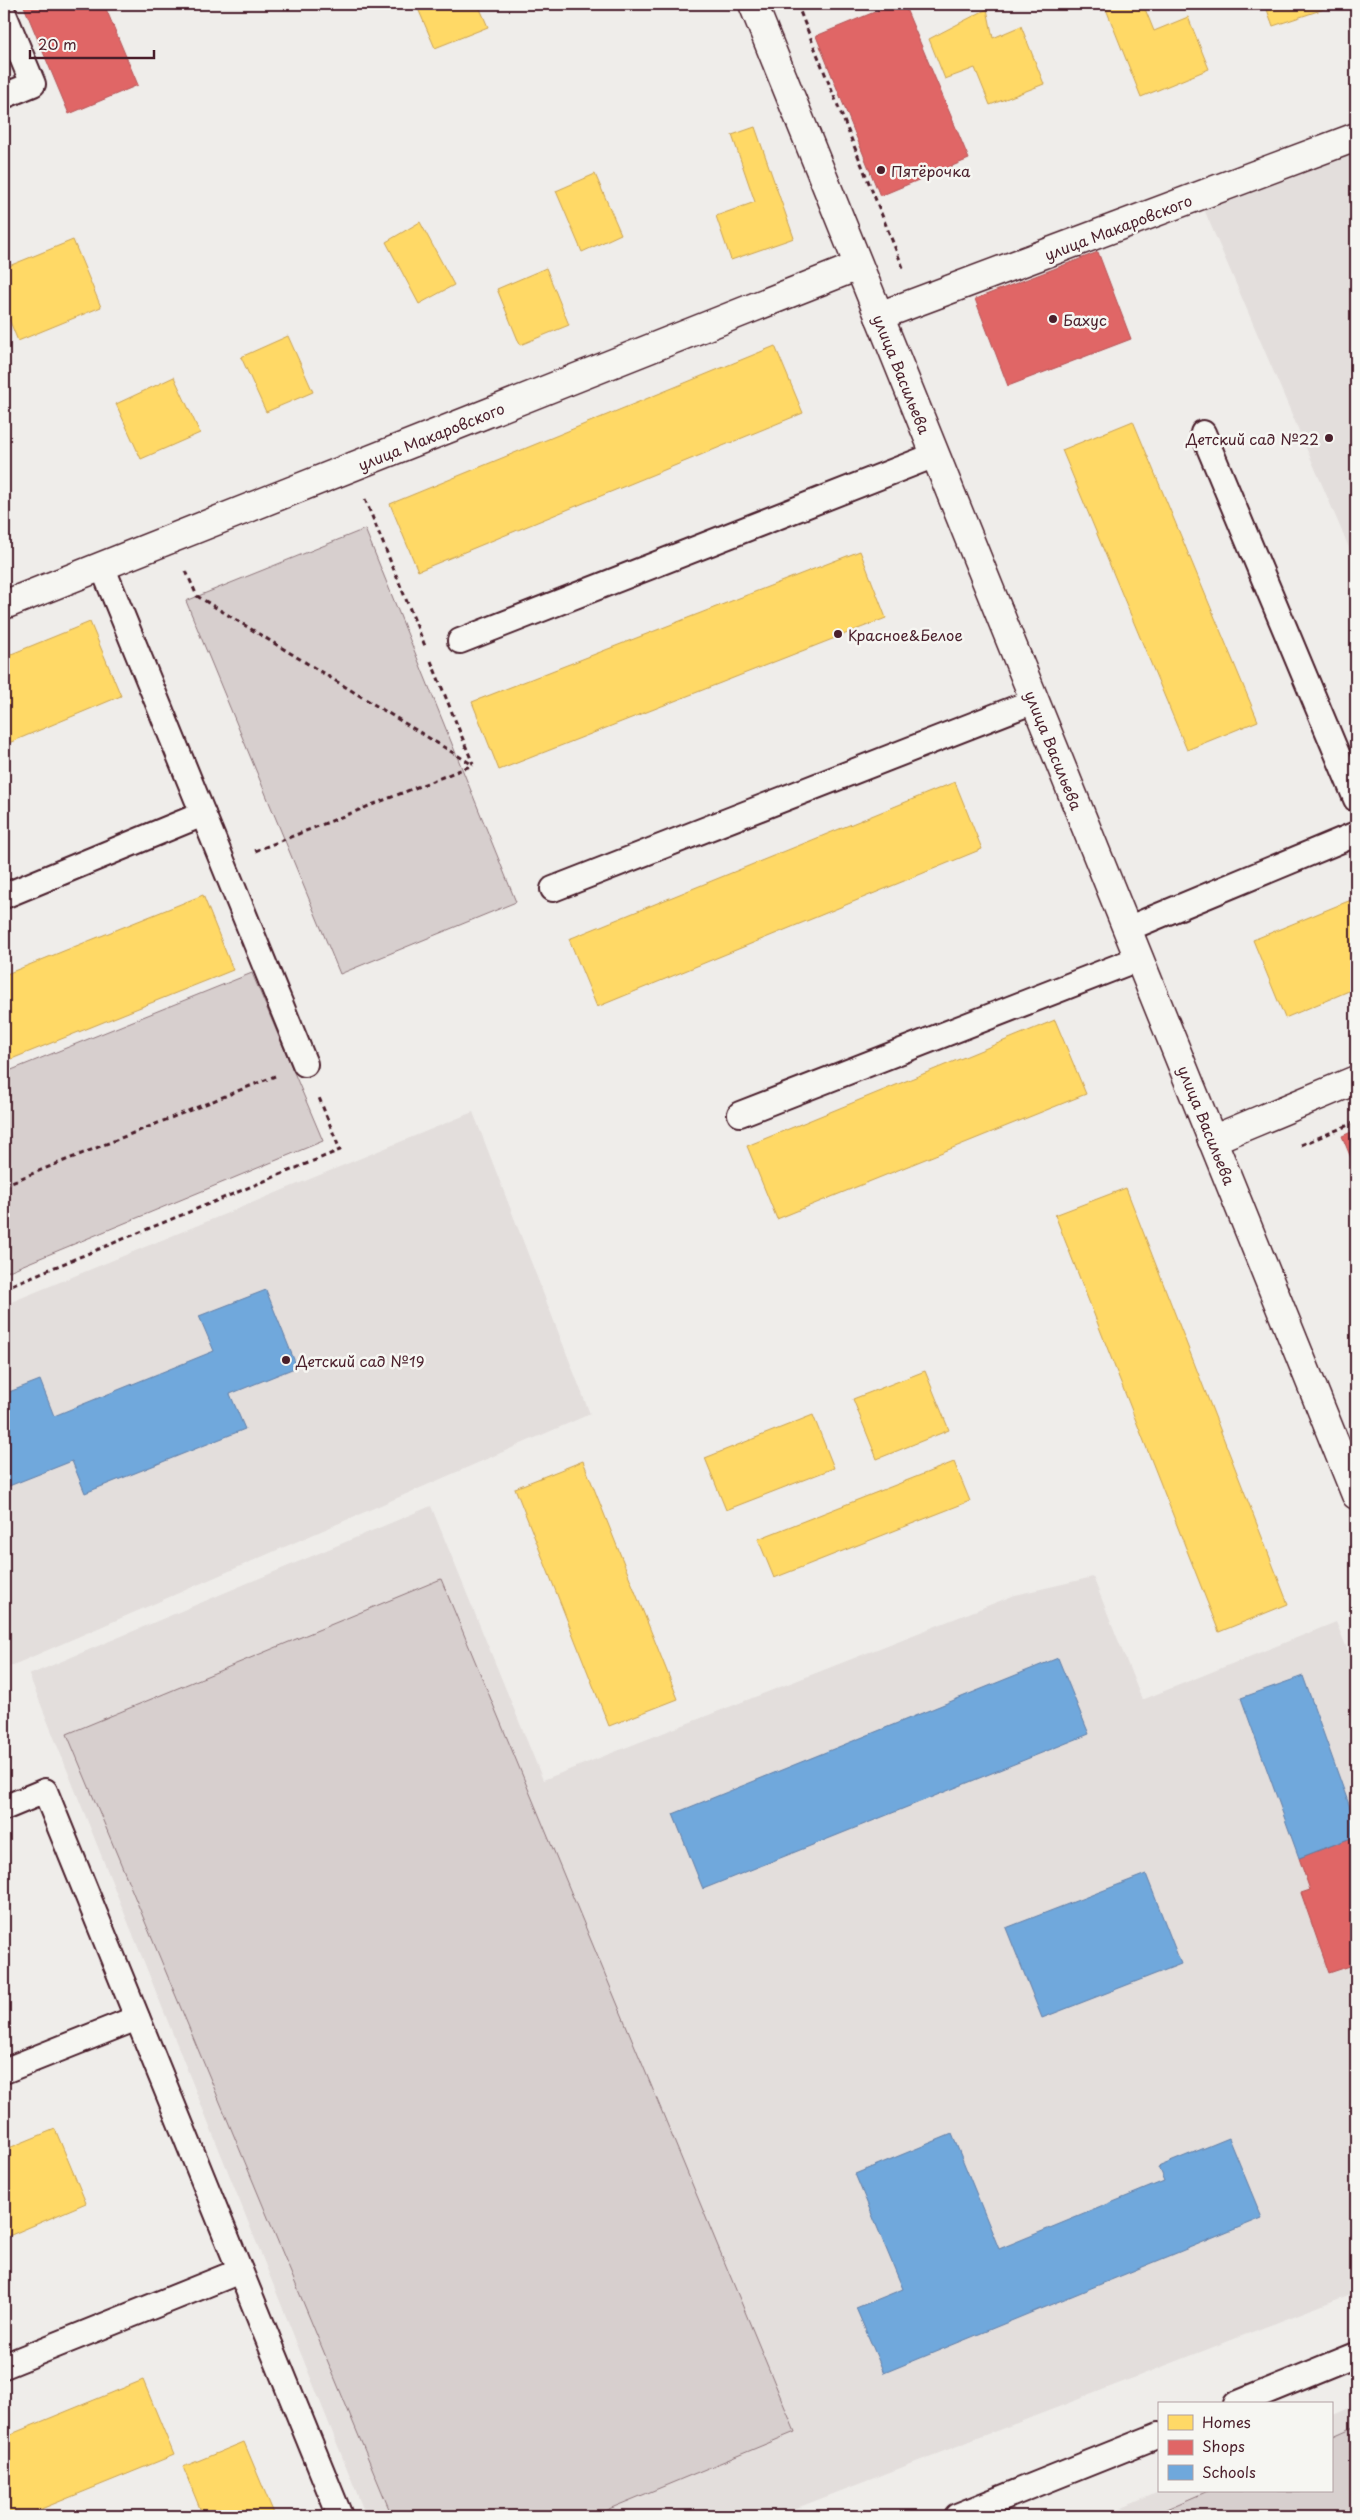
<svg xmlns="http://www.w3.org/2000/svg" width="1360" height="2520" viewBox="0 0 1360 2520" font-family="'Playpen Sans',sans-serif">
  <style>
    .built { fill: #e3dedc }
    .green { fill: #d7cfce; stroke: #90777c }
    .homes { fill: #ffd966; stroke: #c9a154 }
    .shops { fill: #e06666; stroke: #b35154 }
    .schools { fill: #6fa8dc; stroke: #647fa7 }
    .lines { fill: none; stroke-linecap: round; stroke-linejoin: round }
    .service-casing { stroke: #4a1f2b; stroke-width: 28 }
    .minor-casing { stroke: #4a1f2b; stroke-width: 31 }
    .tertiary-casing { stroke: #4a1f2b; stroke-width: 31 }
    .path { stroke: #4a1f2b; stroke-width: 3; stroke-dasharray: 5 4; stroke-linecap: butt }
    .service { stroke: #f6f6f2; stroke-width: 24 }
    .minor { stroke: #f6f6f2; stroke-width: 28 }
    .tertiary { stroke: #f6f6f2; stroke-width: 28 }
    .poi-dot { fill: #4a1f2b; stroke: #f6f6f2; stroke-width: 2 }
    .labels { text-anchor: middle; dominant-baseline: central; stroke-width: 5; stroke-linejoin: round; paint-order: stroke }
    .poi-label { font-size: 15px; fill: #4a1f2b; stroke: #f6f6f2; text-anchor: start }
    .street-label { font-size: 15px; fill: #4a1f2b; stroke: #f6f6f2 }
  </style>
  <rect width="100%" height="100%" fill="#efedea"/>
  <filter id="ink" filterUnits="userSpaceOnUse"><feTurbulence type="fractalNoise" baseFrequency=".02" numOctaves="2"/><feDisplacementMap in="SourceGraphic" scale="10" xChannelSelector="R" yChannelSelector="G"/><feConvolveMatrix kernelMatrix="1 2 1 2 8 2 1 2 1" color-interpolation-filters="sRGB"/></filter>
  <g filter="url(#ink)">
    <g class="built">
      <polygon points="1356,149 1356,564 1203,207"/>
      <polygon points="473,1112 590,1414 4,1669 4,1305"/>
      <polygon points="431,1506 543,1780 1015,1595 1093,1577 1142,1700 1336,1622 1356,1670 1356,2292 776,2516 366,2516 29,1675"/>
      <polygon points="1356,2405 1356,2516 1104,2516 1161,2491 1331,2491 1331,2416"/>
    </g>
    <g class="green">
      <polygon points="365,529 516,902 340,974 186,601"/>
      <polygon points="252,973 323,1141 4,1273 4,1073"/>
      <polygon points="441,1579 795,2432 592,2516 392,2516 67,1734"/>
      <polygon points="1356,2426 1356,2516 1150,2516 1208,2491 1331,2491 1331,2437"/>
    </g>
    <g class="homes">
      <polygon points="416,4 478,4 488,27 435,48"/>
      <polygon points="985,4 1000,4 987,9"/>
      <polygon points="1104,4 1143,4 1154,31 1188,17 1209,69 1141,97"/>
      <polygon points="1265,4 1329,4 1330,7 1273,26"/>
      <polygon points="987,9 993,38 1021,26 1044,84 990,105 975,68 945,79 929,39"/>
      <polygon points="755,127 794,238 731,260 716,216 755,202 732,135"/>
      <polygon points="595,174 621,234 582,252 556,191"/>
      <polygon points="420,222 454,285 419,304 386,242"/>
      <polygon points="73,240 101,307 18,341 4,307 4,268"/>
      <polygon points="546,268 569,325 520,345 497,289"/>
      <polygon points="288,336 313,392 266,412 241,357"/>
      <polygon points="775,346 803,413 418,571 390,504"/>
      <polygon points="174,377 200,433 141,459 116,404"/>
      <polygon points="1133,421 1258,721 1187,750 1062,450"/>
      <polygon points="860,551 886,618 499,770 472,702"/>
      <polygon points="90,622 121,696 4,745 4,657"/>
      <polygon points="955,782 982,849 597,1007 569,939"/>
      <polygon points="203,895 233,970 4,1062 4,975"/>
      <polygon points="1356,898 1356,988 1285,1018 1253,940"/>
      <polygon points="1055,1020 1086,1094 777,1219 747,1146"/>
      <polygon points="1126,1188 1288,1604 1219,1632 1055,1215"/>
      <polygon points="925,1371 949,1430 877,1459 853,1399"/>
      <polygon points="813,1415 834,1468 726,1510 705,1458"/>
      <polygon points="583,1461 678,1699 609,1726 515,1488"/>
      <polygon points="954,1462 970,1501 774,1578 758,1539"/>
      <polygon points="55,2129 86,2203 4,2238 4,2150"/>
      <polygon points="143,2380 174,2455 24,2516 4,2516 4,2437"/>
      <polygon points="244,2442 275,2516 203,2516 183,2467"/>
    </g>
    <g class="shops">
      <polygon points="23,4 104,4 138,85 69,114"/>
      <polygon points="894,4 904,4 969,159 880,196 816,36"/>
      <polygon points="1098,252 1131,339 1008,386 975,299"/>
      <polygon points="1356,1130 1356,1170 1342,1136"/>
      <polygon points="1356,1836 1356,1964 1329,1973 1301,1893 1310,1890 1299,1858"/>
    </g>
    <g class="schools">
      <polygon points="266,1290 297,1367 230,1394 245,1429 85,1493 72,1461 4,1488 4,1394 40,1380 54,1416 214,1351 199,1316"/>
      <polygon points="1058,1658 1089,1734 703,1889 673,1814"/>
      <polygon points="1303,1676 1356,1824 1356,1836 1299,1858 1241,1698"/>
      <polygon points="1146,1874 1181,1964 1042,2018 1006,1928"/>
      <polygon points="952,2134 999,2249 1164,2181 1158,2167 1229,2138 1262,2218 884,2373 856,2308 903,2289 855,2174"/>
    </g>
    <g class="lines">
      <defs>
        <g id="service">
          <polyline points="4,14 33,84 4,96"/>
          <polyline points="1203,433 1356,799"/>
          <polyline points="102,566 305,1064"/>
          <polyline points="460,641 935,455"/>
          <polyline points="553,889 1034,701"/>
          <polyline points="4,896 203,814"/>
          <polyline points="1127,929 1356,834"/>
          <polyline points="740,1114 1140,958"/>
          <polyline points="4,1808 45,1791 340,2516"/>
          <polyline points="4,2071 137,2018"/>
          <polyline points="4,2366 240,2271"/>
          <polyline points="1236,2404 1356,2355"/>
          <polyline points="957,2516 1159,2435"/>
        </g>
        <g id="minor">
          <polyline points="879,316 1356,137"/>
          <polyline points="4,605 858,266"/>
          <polyline points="1212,1140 1356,1080"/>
        </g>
        <polyline id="tertiary" points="753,4 1356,1495"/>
      </defs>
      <use href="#service" class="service-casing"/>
      <use href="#minor" class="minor-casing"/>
      <use href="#tertiary" class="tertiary-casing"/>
      <g class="path">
        <polyline points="797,4 904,270"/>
        <polyline points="365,499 425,646"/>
        <polyline points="186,571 197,596 473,765"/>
        <polyline points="431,661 473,764"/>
        <polyline points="255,851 473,765"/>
        <polyline points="1301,1145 1356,1122"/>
        <polyline points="4,1185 275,1076"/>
        <polyline points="4,1288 340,1150 318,1095"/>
      </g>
      <use href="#service" class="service"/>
      <use href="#minor" class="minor"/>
      <use href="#tertiary" class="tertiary"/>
    </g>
  </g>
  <g class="poi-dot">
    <circle cx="881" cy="170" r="5"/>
    <circle cx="1053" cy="319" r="5"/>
    <circle cx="1329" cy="438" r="5"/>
    <circle cx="838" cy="634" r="5"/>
    <circle cx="286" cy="1360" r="5"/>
  </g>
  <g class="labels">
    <g class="poi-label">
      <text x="891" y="170">Пятёрочка</text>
      <text x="1063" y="319">Бахус</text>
      <text x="1319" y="438" text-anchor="end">Детский сад №22</text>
      <text x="848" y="634">Красное&amp;Белое</text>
      <text x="296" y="1360">Детский сад №19</text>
    </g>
    <g class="street-label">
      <text transform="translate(1118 227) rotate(-21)">улица Макаровского</text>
      <text transform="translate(902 374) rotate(68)">улица Васильева</text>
      <text transform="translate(431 436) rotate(-22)">улица Макаровского</text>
      <text transform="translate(1054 750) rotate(68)">улица Васильева</text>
      <text transform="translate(1207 1125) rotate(68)">улица Васильева</text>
    </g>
  </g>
  <rect width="1360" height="2520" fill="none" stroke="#f6f6f2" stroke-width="20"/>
  <rect x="10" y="10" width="1340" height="2500" fill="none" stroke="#4a1f2b" stroke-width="2" filter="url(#ink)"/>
  <rect x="1158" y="2402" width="175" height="90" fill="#f6f6f2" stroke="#b1a0a2"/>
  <rect x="1168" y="2415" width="25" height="15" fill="#ffd966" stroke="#b1a0a2"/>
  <text x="1202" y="2428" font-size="15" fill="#4a1f2b">Homes</text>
  <rect x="1168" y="2440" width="25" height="15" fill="#e06666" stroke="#b1a0a2"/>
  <text x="1202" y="2452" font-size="15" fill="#4a1f2b">Shops</text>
  <rect x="1168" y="2465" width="25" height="15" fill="#6fa8dc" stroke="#b1a0a2"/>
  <text x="1202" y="2478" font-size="15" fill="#4a1f2b">Schools</text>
  <path d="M30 50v8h124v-8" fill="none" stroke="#4a1f2b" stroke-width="2.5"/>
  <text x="38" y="50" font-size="15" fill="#4a1f2b" stroke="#f6f6f2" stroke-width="4" paint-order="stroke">20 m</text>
</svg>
